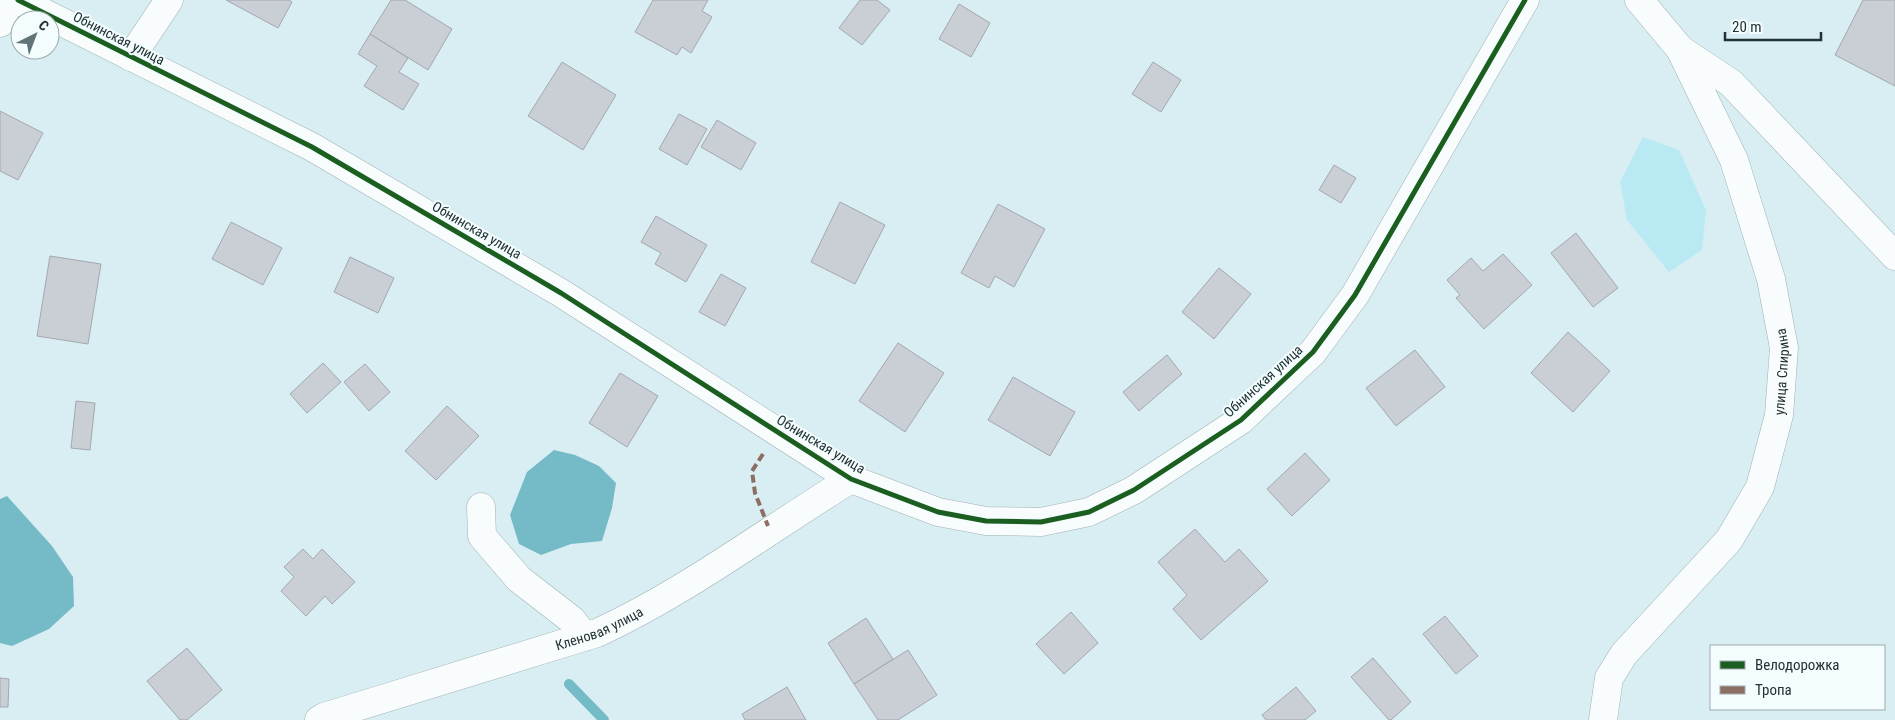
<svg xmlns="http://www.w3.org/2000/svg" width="1895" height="720" viewBox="0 0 1895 720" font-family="'Roboto Condensed',sans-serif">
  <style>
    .green { fill: #b9eaf4 }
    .water { fill: #75bac7 }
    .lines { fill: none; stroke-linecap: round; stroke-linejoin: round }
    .stream { stroke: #75bac7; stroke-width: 10 }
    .building { fill: #caced5; stroke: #a3a8ae }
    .minor-casing { stroke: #9fb1b4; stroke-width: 29 }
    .minor { stroke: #f9fcfd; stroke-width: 28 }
    .quiet { stroke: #8d6e63; stroke-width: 4; stroke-dasharray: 8 4; stroke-linecap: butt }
    .cycleway-casing { stroke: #f4fdfe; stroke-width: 8 }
    .cycleway { stroke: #1b5e20; stroke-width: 5 }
    .labels { text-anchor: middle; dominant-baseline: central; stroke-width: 4; stroke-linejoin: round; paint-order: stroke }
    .street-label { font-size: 14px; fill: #213134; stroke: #f4fdfe }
  </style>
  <rect width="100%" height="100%" fill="#d8eef3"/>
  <polygon class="green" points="1643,137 1679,150 1706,210 1702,250 1669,272 1627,220 1620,182"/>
  <g class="water">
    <polygon points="554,450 575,455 599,466 616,483 612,508 602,541 571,544 541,555 519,544 510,515 527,472"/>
    <polygon points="7,496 52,546 73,577 74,606 49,629 12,646 0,643 0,499"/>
  </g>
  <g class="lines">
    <polyline class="stream" points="569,684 604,720"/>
  </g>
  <g class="building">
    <polygon points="226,0 289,0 292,2 278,28"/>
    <polygon points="391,0 405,0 452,29 428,70 370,34"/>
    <polygon points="653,0 708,0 702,11 712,17 691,53 682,47 677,55 635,32"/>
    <polygon points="860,0 877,0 890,10 862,45 839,28"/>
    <polygon points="1863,0 1895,0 1895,86 1835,55"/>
    <polygon points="959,4 990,23 971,57 939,39"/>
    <polygon points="370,34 408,58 399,72 419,84 403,110 364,86 377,66 358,54"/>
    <polygon points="562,62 616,95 583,150 528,116"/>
    <polygon points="1153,62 1181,80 1161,112 1132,94"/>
    <polygon points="0,111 43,133 18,180 0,171"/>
    <polygon points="679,114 707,129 687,165 659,149"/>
    <polygon points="717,120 756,143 741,170 701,147"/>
    <polygon points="1334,165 1356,178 1341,203 1319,190"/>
    <polygon points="840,202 885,225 855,284 811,262"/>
    <polygon points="998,204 1045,229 1014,287 995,276 989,288 961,273"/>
    <polygon points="656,216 707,245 686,282 655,264 661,253 641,242"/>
    <polygon points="231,222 282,248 263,285 212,259"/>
    <polygon points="1576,233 1618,288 1593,307 1551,253"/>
    <polygon points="1503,254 1532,285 1484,329 1456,298 1460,295 1447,280 1471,258 1483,271"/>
    <polygon points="50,256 101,264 88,344 37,336"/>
    <polygon points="350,257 394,278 378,313 334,292"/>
    <polygon points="1219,268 1251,294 1214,339 1182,312"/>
    <polygon points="721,274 746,288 725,326 699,312"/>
    <polygon points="1568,332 1610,371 1573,412 1531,373"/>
    <polygon points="898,343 944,373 905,432 859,401"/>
    <polygon points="1415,350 1445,387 1396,426 1366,388"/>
    <polygon points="1167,355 1182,374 1139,411 1123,392"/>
    <polygon points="323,363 341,382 307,413 290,394"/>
    <polygon points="365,364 390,392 369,411 344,382"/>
    <polygon points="620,373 658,396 627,447 589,423"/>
    <polygon points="1013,377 1075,412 1050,456 988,420"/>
    <polygon points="76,401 95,403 90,450 71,448"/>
    <polygon points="447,406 479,436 436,480 405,451"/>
    <polygon points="1305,453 1330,480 1292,516 1267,489"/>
    <polygon points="1195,529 1225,562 1239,549 1268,581 1201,640 1173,609 1187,595 1158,562"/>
    <polygon points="303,549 313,559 322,549 355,582 332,604 325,596 306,616 281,591 294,577 284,567"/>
    <polygon points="1071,612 1098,643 1064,674 1036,644"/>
    <polygon points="1445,616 1478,656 1456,674 1423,634"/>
    <polygon points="866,618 893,659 854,684 828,643"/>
    <polygon points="187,648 222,690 187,720 180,720 147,681"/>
    <polygon points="908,650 937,695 898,720 878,720 854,684"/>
    <polygon points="1373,658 1411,702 1391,720 1389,720 1351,677"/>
    <polygon points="0,678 9,679 8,707 0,707"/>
    <polygon points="787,687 806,720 745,720 742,714"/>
    <polygon points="1296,687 1316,711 1305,720 1266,720 1262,715"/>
  </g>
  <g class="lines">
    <defs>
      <g id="minor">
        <polyline points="18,0 312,147 561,293 851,479 938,512 986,521 1041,522 1089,512 1134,490 1241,420 1313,352 1355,295 1525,0"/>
        <polyline points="0,23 10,0"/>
        <polyline points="1681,50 1731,83 1895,256"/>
        <polyline points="131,57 169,0"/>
        <polyline points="481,507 482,536 519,579 572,620 585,637"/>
        <path id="s1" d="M 319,720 L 324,717 L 597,633 C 686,592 768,530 851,479"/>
        <path id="s2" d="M 1603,720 L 1609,678 L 1624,654 L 1729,540 L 1760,487 L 1779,415 L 1784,348 L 1771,279 L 1734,160 L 1680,49 L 1639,0"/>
      </g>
    </defs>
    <use href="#minor" class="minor-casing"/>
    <use href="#minor" class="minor"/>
    <polyline class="quiet" points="763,454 752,471 755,493 768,526"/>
    <defs>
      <polyline id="cycleway" points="18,0 312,147 561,293 851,479 938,512 986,521 1041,522 1089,512 1134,490 1241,420 1313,352 1355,295 1525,0"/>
    </defs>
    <use href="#cycleway" class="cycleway-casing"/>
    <use href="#cycleway" class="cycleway"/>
  </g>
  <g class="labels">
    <g class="street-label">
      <text transform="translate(119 38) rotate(27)">Обнинская улица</text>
      <text transform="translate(477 230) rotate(30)">Обнинская улица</text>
      <text stroke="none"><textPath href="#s2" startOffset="405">улица Спирина</textPath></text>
      <text transform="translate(1263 381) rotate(-42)">Обнинская улица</text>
      <text transform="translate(821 444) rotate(31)">Обнинская улица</text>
      <text stroke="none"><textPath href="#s1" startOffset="295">Кленовая улица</textPath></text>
    </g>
  </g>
  <rect x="1710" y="645" width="175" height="65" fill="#f4fdfe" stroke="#a0abad"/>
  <rect x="1720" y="661" width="25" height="8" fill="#1b5e20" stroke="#a0abad"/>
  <text x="1755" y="670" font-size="15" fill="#213134">Велодорожка</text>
  <rect x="1720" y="686" width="25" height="8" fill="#8d6e63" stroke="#a0abad"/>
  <text x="1755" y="695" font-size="15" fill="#213134">Тропа</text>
  <g transform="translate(35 35) rotate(42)"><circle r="24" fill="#f4fdfe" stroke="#a0abad"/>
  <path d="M0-4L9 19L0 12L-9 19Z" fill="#617377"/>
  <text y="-8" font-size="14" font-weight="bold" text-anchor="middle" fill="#213134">С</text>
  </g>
  <path d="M1725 32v8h96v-8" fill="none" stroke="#213134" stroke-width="2.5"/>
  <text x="1732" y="32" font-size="15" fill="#213134" stroke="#f4fdfe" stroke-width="4" paint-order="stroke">20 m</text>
</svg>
